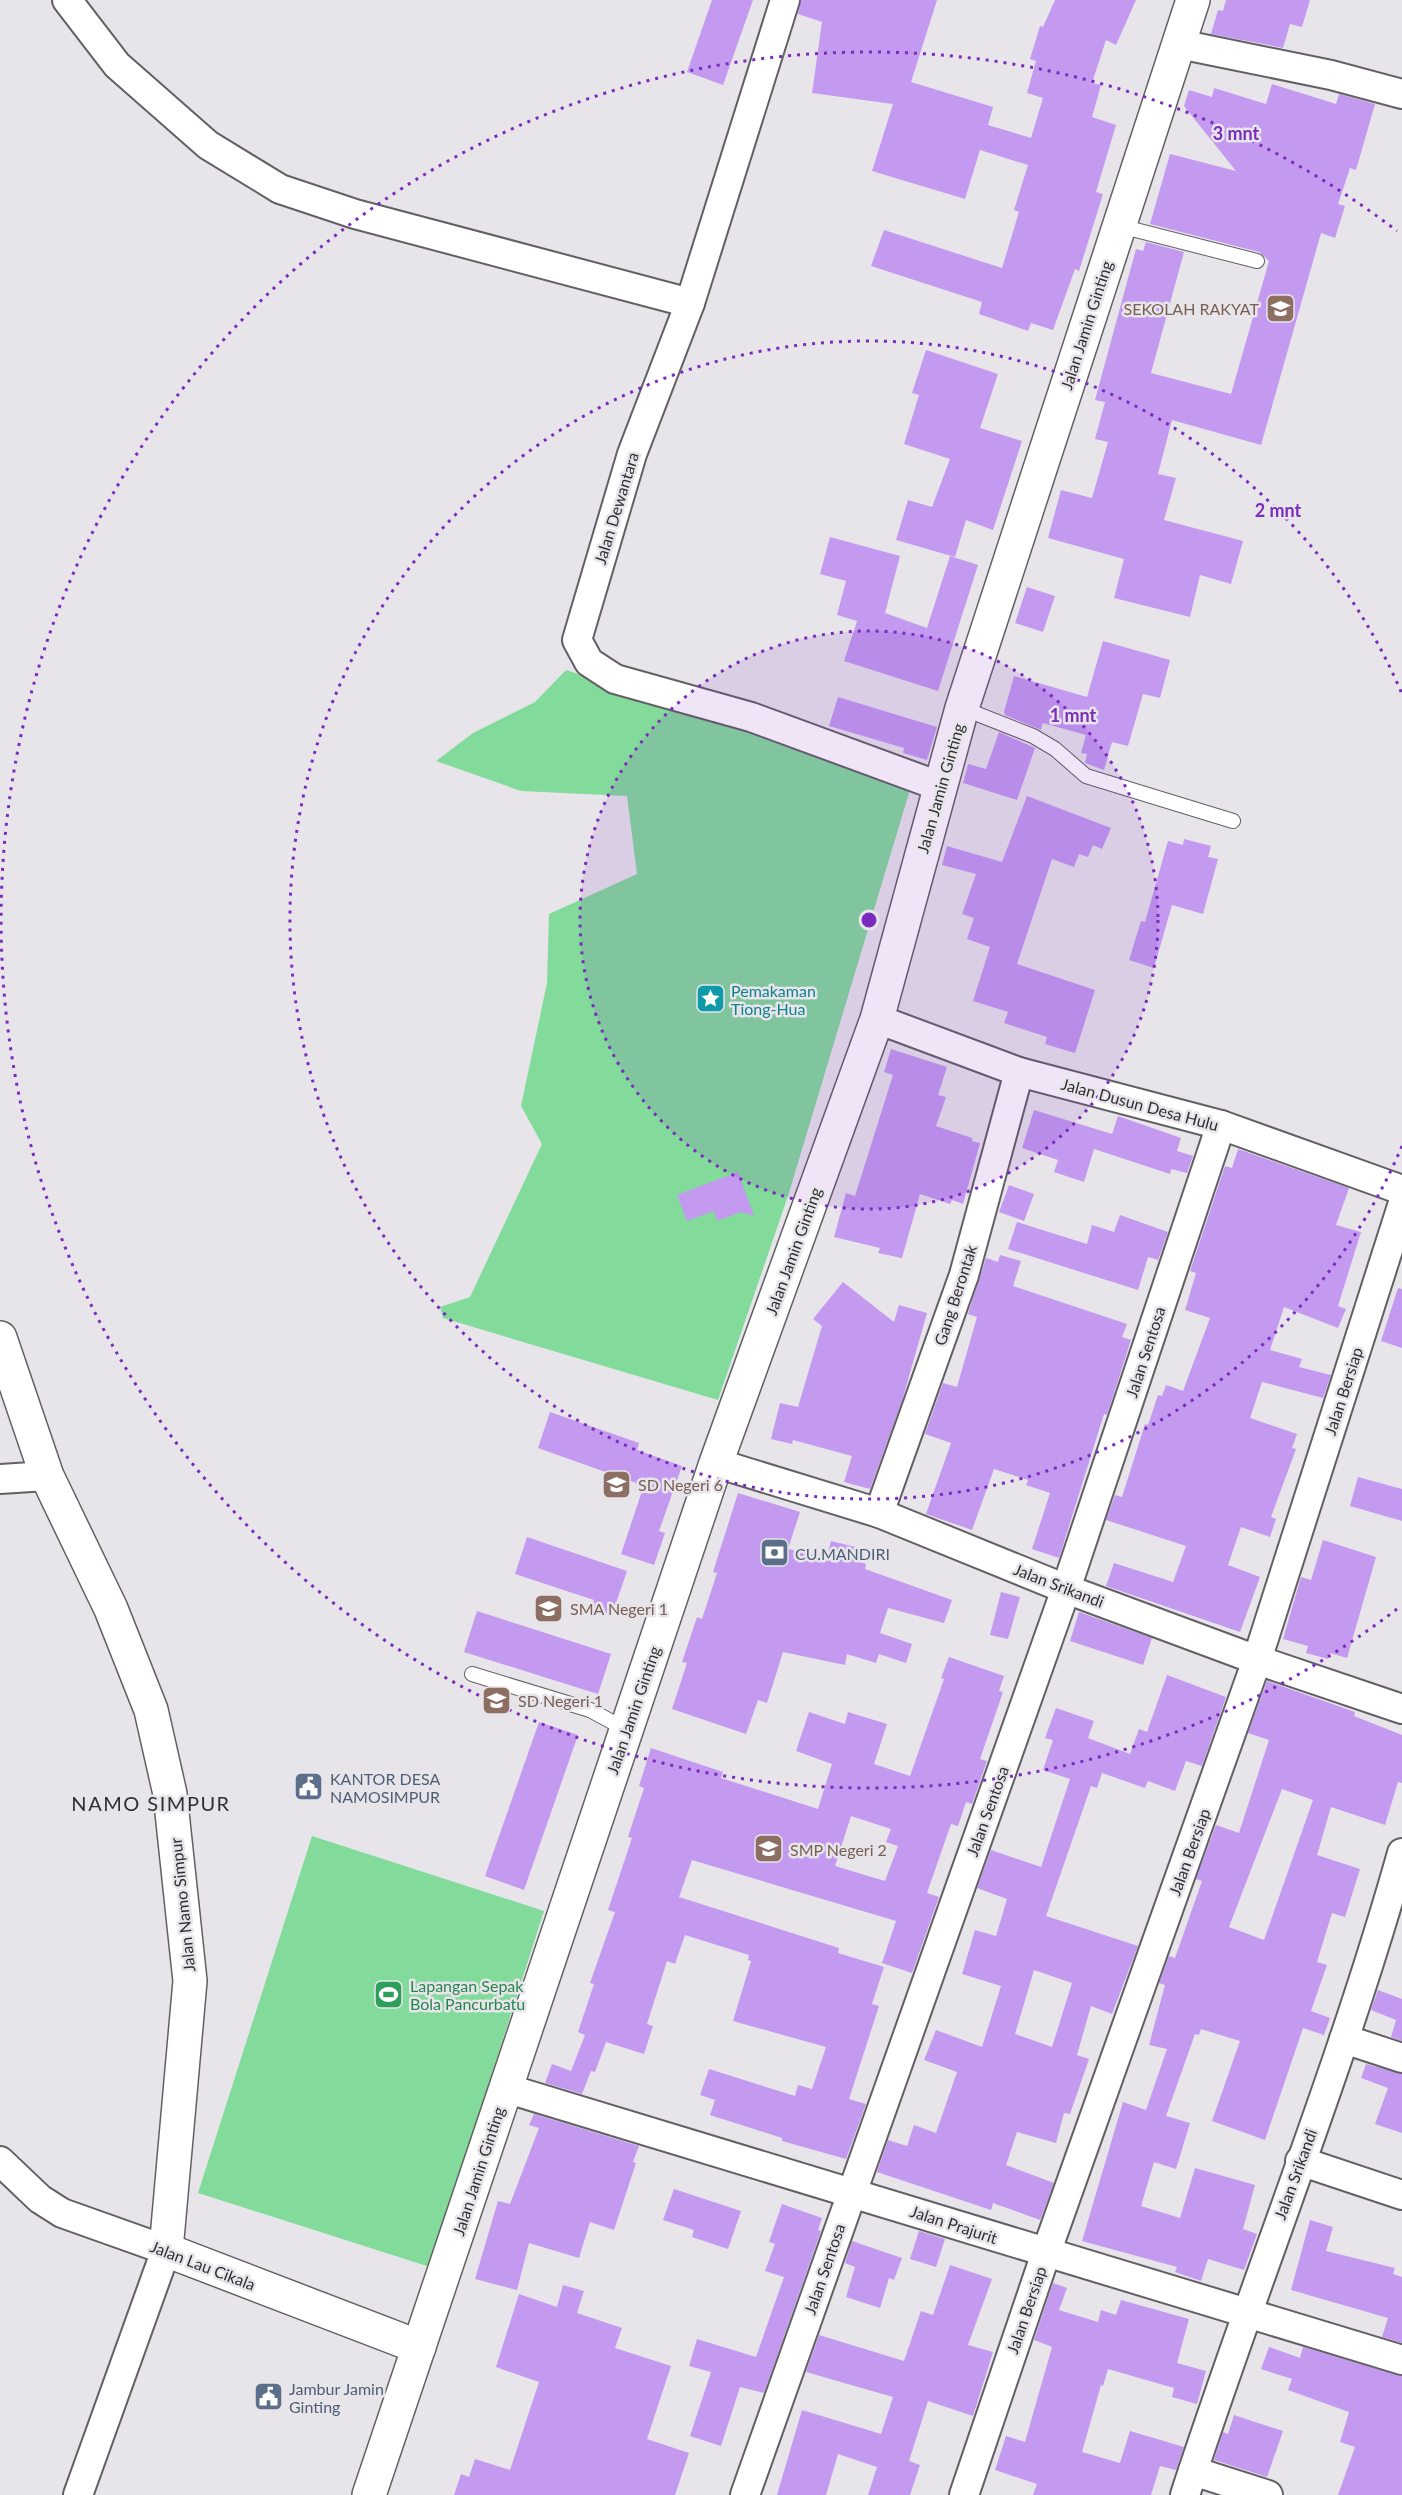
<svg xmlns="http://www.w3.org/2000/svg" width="1402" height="2495" viewBox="0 0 1402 2495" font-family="Lato,sans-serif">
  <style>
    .green { fill: #82db9b }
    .building { fill: #c39af0; fill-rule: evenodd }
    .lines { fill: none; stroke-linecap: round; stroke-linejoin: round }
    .lane-casing { stroke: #626064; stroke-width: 16 }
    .street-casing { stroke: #626064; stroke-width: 32 }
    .secondary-casing { stroke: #626064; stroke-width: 36 }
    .highway-casing { stroke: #626064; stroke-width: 36 }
    .lane { stroke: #fff; stroke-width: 14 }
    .street { stroke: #fff; stroke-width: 28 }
    .secondary { stroke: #fff; stroke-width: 33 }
    .highway { stroke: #fff; stroke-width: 33 }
    .ring { fill: none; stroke: #7b2cbf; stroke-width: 3; stroke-dasharray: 3 6 }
    .labels { text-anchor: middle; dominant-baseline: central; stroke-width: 5; stroke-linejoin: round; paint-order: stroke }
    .education-label { font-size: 16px; fill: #785e54; stroke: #e7e5ea; text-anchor: start }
    .street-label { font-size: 16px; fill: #302f31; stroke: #e7e5ea }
    .culture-label { font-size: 16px; fill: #0d838f; stroke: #e7e5ea; text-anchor: start }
    .service-label { font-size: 16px; fill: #4e5e75; stroke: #e7e5ea; text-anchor: start }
    .leisure-label { font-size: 16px; fill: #27864d; stroke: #e7e5ea; text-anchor: start }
    .quarter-label { font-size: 20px; letter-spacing: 1.5px; fill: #302f31; stroke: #e7e5ea }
    .centre { fill: #7b2cbf; stroke: #e7e5ea; stroke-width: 3 }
    .ring-label { font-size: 18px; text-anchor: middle; font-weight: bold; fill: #7b2cbf; stroke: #e7e5ea; stroke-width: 5; stroke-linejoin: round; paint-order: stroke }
  </style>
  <rect width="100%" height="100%" fill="#e7e5ea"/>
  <g class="green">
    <polygon points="566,670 912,783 788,1196 718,1400 443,1318 440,1307 470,1297 542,1144 521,1106 547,983 549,914 637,874 627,796 521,791 436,761 473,733 535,702"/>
    <polygon points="312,1836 544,1911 430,2267 198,2193"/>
  </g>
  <g class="building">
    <polygon points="712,0 753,0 723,85 687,72"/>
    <polygon points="801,0 937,0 911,82 993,107 988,125 1031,138 1043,98 1027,93 1036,61 1030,59 1040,26 1043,27 1055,0 1136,0 1116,45 1106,40 1092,83 1101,85 1092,117 1116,125 1096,192 1103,194 1079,271 1075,269 1053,330 1031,323 1028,331 979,314 982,302 871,266 884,230 1002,268 1019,212 1014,210 1028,165 980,150 965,199 872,171 893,104 812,93 822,22 798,14"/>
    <polygon points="1226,0 1310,0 1302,27 1290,24 1283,48 1211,34 1218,10 1223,11"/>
    <polygon points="1272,84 1336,104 1339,94 1375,104 1356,170 1350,168 1338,204 1345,206 1335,238 1321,233 1261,445 1172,420 1158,474 1176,478 1164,520 1243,541 1231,584 1200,575 1190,617 1114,598 1124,559 1048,538 1061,490 1092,498 1108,442 1095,439 1105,402 1095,400 1136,249 1143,251 1146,242 1184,252 1151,373 1231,394 1269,261 1259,252 1150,224 1170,154 1236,171 1184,106 1189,90 1212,97 1214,88 1266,104"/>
    <polygon points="926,350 998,374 980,428 1022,441 993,530 966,520 955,557 896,540 908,500 932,507 950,459 904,444 919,395 912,393"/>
    <polygon points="830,537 900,556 885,613 927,628 950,556 978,565 938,691 844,661 857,621 837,615 846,581 820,574"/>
    <polygon points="1027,587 1055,596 1043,632 1015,623"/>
    <polygon points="1103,641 1170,660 1160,698 1143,694 1128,746 1112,742 1104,770 1085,763 1087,754 1081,753 1086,735 1043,723 1041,730 1005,715 1004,712 1014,676 1087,697"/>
    <polygon points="838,697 937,727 927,760 903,753 904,748 829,726"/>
    <polygon points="999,732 1035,748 1017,800 963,783 968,764 986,769"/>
    <polygon points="1027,796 1111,828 1102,849 1093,845 1088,857 1079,854 1074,867 1052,859 1017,964 1095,990 1075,1053 1045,1044 1047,1037 1004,1023 1008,1012 973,1001 990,947 967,939 974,918 962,914 976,874 942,865 947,846 1002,862"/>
    <polygon points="1184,839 1211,846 1208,857 1218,859 1203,914 1172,905 1154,968 1129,960 1141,921 1145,922 1168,841 1183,845"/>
    <polygon points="891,1049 947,1067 938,1095 946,1097 936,1126 972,1138 972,1141 980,1143 963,1204 952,1200 950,1204 920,1194 902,1258 878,1253 880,1248 834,1237 846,1193 855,1196 893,1075 884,1072"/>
    <polygon points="1034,1110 1112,1134 1118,1116 1181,1138 1177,1151 1193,1156 1187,1173 1171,1169 1170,1174 1094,1149 1084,1182 1054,1172 1058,1160 1022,1148"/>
    <polygon points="1238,1149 1349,1188 1336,1225 1361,1232 1338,1306 1346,1309 1338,1328 1284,1307 1270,1350 1302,1359 1299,1367 1331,1375 1323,1398 1262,1382 1250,1418 1297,1434 1292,1448 1296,1449 1271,1517 1276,1519 1270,1537 1241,1527 1228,1565 1260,1577 1240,1632 1106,1586 1114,1563 1173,1582 1186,1546 1106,1520 1115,1495 1122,1497 1145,1424 1148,1425 1158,1395 1162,1396 1166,1385 1183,1391 1210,1318 1185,1310 1196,1273 1190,1271 1225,1166 1232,1168"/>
    <polygon points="738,1172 754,1216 741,1212 717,1221 714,1211 687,1221 677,1195"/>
    <polygon points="1009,1185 1034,1194 1024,1221 999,1212"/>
    <polygon points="1120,1215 1168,1232 1158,1260 1148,1257 1138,1290 1008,1249 1017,1222 1087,1244 1092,1225 1114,1232"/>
    <polygon points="1000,1255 1021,1261 1013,1286 1127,1324 1122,1337 1131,1340 1107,1415 1104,1414 1059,1558 1032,1549 1050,1493 1026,1485 1028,1480 994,1469 972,1530 926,1514 951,1443 925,1434 943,1383 957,1387 977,1317 968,1314 986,1258 998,1262"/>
    <polygon points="843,1282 894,1322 899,1305 927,1313 902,1401 870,1489 844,1482 852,1456 793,1440 792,1444 771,1439 780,1403 798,1407 822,1326 813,1319"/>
    <polygon points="1398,1288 1402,1289 1402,1348 1381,1341"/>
    <polygon points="550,1412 639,1443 637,1450 682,1466 659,1531 665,1533 654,1565 621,1554 643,1488 638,1486 639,1484 538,1448"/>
    <polygon points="1358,1477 1402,1489 1402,1521 1350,1506"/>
    <polygon points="738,1493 800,1512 788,1549 827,1558 831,1541 864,1549 861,1562 866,1564 865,1569 952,1600 944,1623 888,1608 880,1633 912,1644 906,1663 879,1654 876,1663 847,1654 845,1665 783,1652 767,1703 758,1700 746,1734 672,1709 687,1663 682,1662 697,1617 702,1619 717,1573 713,1572"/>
    <polygon points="527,1537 627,1571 612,1615 591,1608 594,1600 515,1574"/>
    <polygon points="1323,1540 1376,1557 1347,1658 1330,1653 1328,1659 1306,1653 1308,1646 1283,1639 1301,1577 1311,1580"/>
    <polygon points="1001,1592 1020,1597 1008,1639 990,1635"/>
    <polygon points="477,1611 611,1654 598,1694 464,1652"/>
    <polygon points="1079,1612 1152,1638 1143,1665 1070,1641"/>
    <path d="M 949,1657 L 1004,1676 L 999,1691 L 1003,1692 L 980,1759 L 987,1761 L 972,1804 L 966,1802 L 958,1826 L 951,1824 L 927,1893 L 939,1897 L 912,1973 L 882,1963 L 896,1921 L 692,1860 L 679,1897 L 839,1948 L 838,1953 L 884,1967 L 872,2004 L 879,2006 L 849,2099 L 866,2104 L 846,2159 L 782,2141 L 782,2138 L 710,2115 L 715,2100 L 700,2095 L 709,2069 L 795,2096 L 798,2085 L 812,2089 L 826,2047 L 733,2021 L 751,1961 L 748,1960 L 749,1955 L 685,1935 L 675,1964 L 667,1961 L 647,2024 L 653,2026 L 644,2054 L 606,2042 L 595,2072 L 591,2071 L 582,2094 L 545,2083 L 552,2064 L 571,2071 L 585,2035 L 578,2032 L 594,1984 L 590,1983 L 615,1912 L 608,1910 L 632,1838 L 628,1837 L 644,1788 L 639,1786 L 651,1748 L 723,1772 L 721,1778 L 818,1809 L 832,1764 L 796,1751 L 809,1712 L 845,1724 L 848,1712 L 887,1724 L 874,1764 L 910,1776 L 944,1679 L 941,1678 ZM 851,1816 L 891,1829 L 886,1842 L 898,1846 L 885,1881 L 835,1866 Z"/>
    <path d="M 1167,1675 L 1226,1697 L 1202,1766 L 1186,1761 L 1175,1791 L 1148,1781 L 1145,1788 L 1102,1773 L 1097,1788 L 1091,1786 L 1046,1916 L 1138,1946 L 1112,2014 L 1091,2006 L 1077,2055 L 1089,2059 L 1070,2114 L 1064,2113 L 1056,2143 L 1017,2132 L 1006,2165 L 1054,2183 L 1040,2220 L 993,2203 L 991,2210 L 877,2172 L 888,2140 L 907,2146 L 914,2125 L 936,2133 L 957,2072 L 924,2060 L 936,2030 L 982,2047 L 1001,1986 L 962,1974 L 975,1930 L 996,1936 L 1007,1899 L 977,1888 L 991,1850 L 1041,1867 L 1070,1779 L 1043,1770 L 1053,1740 L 1045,1738 L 1056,1708 L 1094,1721 L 1088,1738 L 1130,1754 L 1139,1729 L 1147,1732 ZM 1034,1970 L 1072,1983 L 1052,2047 L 1015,2034 Z"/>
    <path d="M 1267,1681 L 1355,1712 L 1354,1716 L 1402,1735 L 1402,1783 L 1398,1782 L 1385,1825 L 1331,1807 L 1317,1855 L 1360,1869 L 1345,1917 L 1332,1913 L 1317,1962 L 1327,1965 L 1311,2011 L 1330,2018 L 1324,2035 L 1303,2028 L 1265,2140 L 1212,2121 L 1240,2041 L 1201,2029 L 1199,2035 L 1195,2034 L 1166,2116 L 1190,2123 L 1176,2169 L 1154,2162 L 1141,2206 L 1180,2218 L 1195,2168 L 1255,2185 L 1243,2229 L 1257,2234 L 1244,2270 L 1208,2259 L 1201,2281 L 1175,2272 L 1177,2267 L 1082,2241 L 1123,2102 L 1146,2110 L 1167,2049 L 1149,2045 L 1165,1985 L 1159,1983 L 1169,1956 L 1175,1958 L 1202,1881 L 1196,1879 L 1216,1825 L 1239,1833 L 1269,1740 L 1248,1733 ZM 1282,1789 L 1313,1800 L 1264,1940 L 1229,1927 Z"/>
    <polygon points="539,1722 578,1735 524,1890 485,1876"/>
    <polygon points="1378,1990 1402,1999 1402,2041 1391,2037 1396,2020 1371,2010"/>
    <polygon points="1366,2064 1402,2074 1402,2133 1375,2124 1388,2088 1361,2078"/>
    <polygon points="534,2114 639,2146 633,2162 636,2163 614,2230 590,2222 579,2258 529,2243 517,2290 475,2279 498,2201 510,2204 539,2128 529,2125"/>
    <polygon points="674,2189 741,2211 728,2249 692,2237 694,2230 663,2220"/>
    <polygon points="782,2204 822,2218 818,2230 821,2231 764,2393 740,2387 721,2446 690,2436 711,2372 689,2366 697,2339 756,2357 784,2277 765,2271 775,2244 769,2242"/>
    <polygon points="1310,2220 1333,2227 1326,2251 1395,2268 1393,2274 1402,2277 1402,2343 1382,2337 1388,2318 1291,2290"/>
    <polygon points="919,2231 945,2239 936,2267 910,2259"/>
    <polygon points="852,2241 902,2258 894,2280 889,2278 880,2308 846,2297 855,2267 845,2263"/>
    <polygon points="950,2265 992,2279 968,2345 993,2352 973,2416 928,2401 909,2461 920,2465 910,2495 868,2495 877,2467 838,2454 826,2495 777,2495 802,2410 881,2434 893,2397 806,2372 819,2335 904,2361 921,2311 933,2315"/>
    <polygon points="1053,2283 1067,2288 1059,2310 1098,2322 1101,2310 1116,2315 1121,2300 1189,2319 1177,2363 1206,2371 1197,2404 1172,2397 1174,2388 1108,2369 1103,2386 1101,2385 1082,2452 1120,2463 1130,2431 1184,2447 1176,2470 1160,2466 1151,2495 1033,2495 1037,2484 995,2470 1006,2436 1025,2442 1052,2347 1034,2340"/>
    <polygon points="563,2285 584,2291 577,2313 622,2328 615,2348 671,2366 647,2439 689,2453 675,2495 454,2495 461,2474 469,2477 475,2459 510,2470 539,2382 496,2367 519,2294 557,2307"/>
    <polygon points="1269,2347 1300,2358 1303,2347 1402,2376 1402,2495 1338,2495 1355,2447 1340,2442 1349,2412 1288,2390 1292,2379 1261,2369"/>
    <polygon points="1234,2415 1283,2431 1267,2477 1214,2460 1223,2432 1228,2434"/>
  </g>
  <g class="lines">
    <defs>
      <g id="lane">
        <polyline points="1120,226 1257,261"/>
        <polyline points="962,708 1033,736 1055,749 1086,776 1233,821"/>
        <polyline points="472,1674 590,1710 627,1730"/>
      </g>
      <g id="street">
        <polyline points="67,0 117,65 208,145 280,189 355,214 690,303"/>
        <polyline points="785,0 690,303 632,454 577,640 589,662 615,679 751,717 939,786"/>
        <polyline points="1179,44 1331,75 1402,94"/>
        <polyline points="877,1019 1019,1072 1221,1125 1402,1190"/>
        <polyline points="716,1463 879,1513 1066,1589 1257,1660 1402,1709"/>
        <polyline points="0,1479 47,1476"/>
        <polyline points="879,1513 964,1275 1019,1072"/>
        <polyline points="1344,2039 1402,2058"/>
        <polyline points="505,2088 1402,2360"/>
        <polyline points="0,2161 40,2199 62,2213 166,2250 78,2495"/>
        <polyline points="1300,2161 1402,2195"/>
        <polyline points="1193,2471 1268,2495"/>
        <polyline points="745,2495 1066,1589 1221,1125"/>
        <polyline points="964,2495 1046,2253 1257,1660 1402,1206"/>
        <path d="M 1185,2495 C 1255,2280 1341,2070 1402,1853"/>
      </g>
      <polyline id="secondary" points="0,1338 47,1476 111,1609 151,1710 170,1794 190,1981 166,2250 419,2347"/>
      <polyline id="highway" points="369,2495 716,1463 877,1019 962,708 1193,0"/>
    </defs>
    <use href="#lane" class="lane-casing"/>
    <use href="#street" class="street-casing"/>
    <use href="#secondary" class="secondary-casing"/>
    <use href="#highway" class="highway-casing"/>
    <use href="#lane" class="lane"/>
    <use href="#street" class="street"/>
    <use href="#secondary" class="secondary"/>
    <use href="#highway" class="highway"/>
  </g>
  <circle cx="869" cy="920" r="289" fill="#7b2cbf" fill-opacity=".12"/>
  <g class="ring">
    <circle cx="869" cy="920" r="289"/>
    <path d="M1402 1146A579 579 0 1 1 1402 694"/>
    <path d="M1397 1609A868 868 0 1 1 1397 231"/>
  </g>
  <defs>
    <symbol id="school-square" viewBox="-11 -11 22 22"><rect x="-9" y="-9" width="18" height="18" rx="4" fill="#8d6e63" stroke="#e7e5ea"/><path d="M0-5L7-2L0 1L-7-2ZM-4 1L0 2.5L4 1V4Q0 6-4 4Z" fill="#fff"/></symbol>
    <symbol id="sight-square" viewBox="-11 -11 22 22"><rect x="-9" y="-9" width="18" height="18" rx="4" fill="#0f9aa8" stroke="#e7e5ea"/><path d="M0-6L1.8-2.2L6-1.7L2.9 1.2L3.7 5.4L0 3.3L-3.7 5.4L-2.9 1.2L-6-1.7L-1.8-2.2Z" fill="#fff"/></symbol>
    <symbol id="bank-square" viewBox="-11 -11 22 22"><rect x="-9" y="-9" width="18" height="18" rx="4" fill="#5c6f8a" stroke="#e7e5ea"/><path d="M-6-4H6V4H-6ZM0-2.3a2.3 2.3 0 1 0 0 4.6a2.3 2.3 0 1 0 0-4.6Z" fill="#fff"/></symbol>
    <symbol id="civic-square" viewBox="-11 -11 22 22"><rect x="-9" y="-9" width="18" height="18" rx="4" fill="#5c6f8a" stroke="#e7e5ea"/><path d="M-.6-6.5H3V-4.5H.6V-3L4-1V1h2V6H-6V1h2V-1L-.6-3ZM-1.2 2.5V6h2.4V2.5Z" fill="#fff"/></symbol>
    <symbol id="stadium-square" viewBox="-11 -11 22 22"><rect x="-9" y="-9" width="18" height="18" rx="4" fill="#2e9e5b" stroke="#e7e5ea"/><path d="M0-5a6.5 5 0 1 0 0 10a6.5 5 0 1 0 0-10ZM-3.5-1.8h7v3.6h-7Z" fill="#fff"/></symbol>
  </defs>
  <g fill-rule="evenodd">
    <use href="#school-square" x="1264" y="292" width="33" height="33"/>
    <use href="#sight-square" x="694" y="982" width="33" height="33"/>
    <use href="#school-square" x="600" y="1468" width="33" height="33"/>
    <use href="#bank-square" x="758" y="1536" width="33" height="33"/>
    <use href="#school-square" x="532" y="1592" width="33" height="33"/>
    <use href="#school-square" x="480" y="1684" width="33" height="33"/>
    <use href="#civic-square" x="292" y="1770" width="33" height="33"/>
    <use href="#school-square" x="752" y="1832" width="33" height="33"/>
    <use href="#stadium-square" x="372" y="1978" width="33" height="33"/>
    <use href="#civic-square" x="252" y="2380" width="33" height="33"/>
  </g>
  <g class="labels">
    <g class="education-label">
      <text x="1259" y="308" text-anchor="end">SEKOLAH RAKYAT</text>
      <text x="638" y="1484">SD Negeri 6</text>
      <text x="570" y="1608">SMA Negeri 1</text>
      <text x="518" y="1700">SD Negeri 1</text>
      <text x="790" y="1849">SMP Negeri 2</text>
    </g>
    <g class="street-label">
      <text transform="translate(1086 325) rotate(-72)">Jalan Jamin Ginting</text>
      <text transform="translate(616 508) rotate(-73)">Jalan Dewantara</text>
      <text transform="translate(940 788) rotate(-74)">Jalan Jamin Ginting</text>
      <text transform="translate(1140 1104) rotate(15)">Jalan Dusun Desa Hulu</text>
      <text transform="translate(793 1251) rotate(-70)">Jalan Jamin Ginting</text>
      <text transform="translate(955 1295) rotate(-72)">Gang Berontak</text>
      <text transform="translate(1145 1352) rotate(-72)">Jalan Sentosa</text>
      <text transform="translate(1343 1391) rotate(-72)">Jalan Bersiap</text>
      <text transform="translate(1059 1585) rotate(21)">Jalan Srikandi</text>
      <text transform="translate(633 1710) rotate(-71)">Jalan Jamin Ginting</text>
      <text transform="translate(987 1811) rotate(-70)">Jalan Sentosa</text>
      <text transform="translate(1189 1852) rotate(-70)">Jalan Bersiap</text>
      <text transform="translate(182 1905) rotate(-96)">Jalan Namo Simpur</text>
      <text transform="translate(478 2171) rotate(-72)">Jalan Jamin Ginting</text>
      <text transform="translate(1295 2174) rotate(-70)">Jalan Srikandi</text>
      <text transform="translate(954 2224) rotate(18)">Jalan Prajurit</text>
      <text transform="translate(203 2265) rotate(21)">Jalan Lau Cikala</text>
      <text transform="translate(824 2269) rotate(-71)">Jalan Sentosa</text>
      <text transform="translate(1026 2310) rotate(-71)">Jalan Bersiap</text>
    </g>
    <g class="culture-label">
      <text x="731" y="990">Pemakaman<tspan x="731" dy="18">Tiong-Hua</tspan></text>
    </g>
    <g class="service-label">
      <text x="795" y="1553">CU.MANDIRI</text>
      <text x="330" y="1778">KANTOR DESA<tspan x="330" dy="18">NAMOSIMPUR</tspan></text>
      <text x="289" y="2388">Jambur Jamin<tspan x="289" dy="18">Ginting</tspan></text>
    </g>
    <g class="leisure-label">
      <text x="410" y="1985">Lapangan Sepak<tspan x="410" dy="18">Bola Pancurbatu</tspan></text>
    </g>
    <g class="quarter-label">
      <text x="151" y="1803">NAMO SIMPUR</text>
    </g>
  </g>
  <circle cx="869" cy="920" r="9" class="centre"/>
  <g class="ring-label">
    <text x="1236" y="140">3 mnt</text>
    <text x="1278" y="517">2 mnt</text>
    <text x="1073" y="722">1 mnt</text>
  </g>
</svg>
